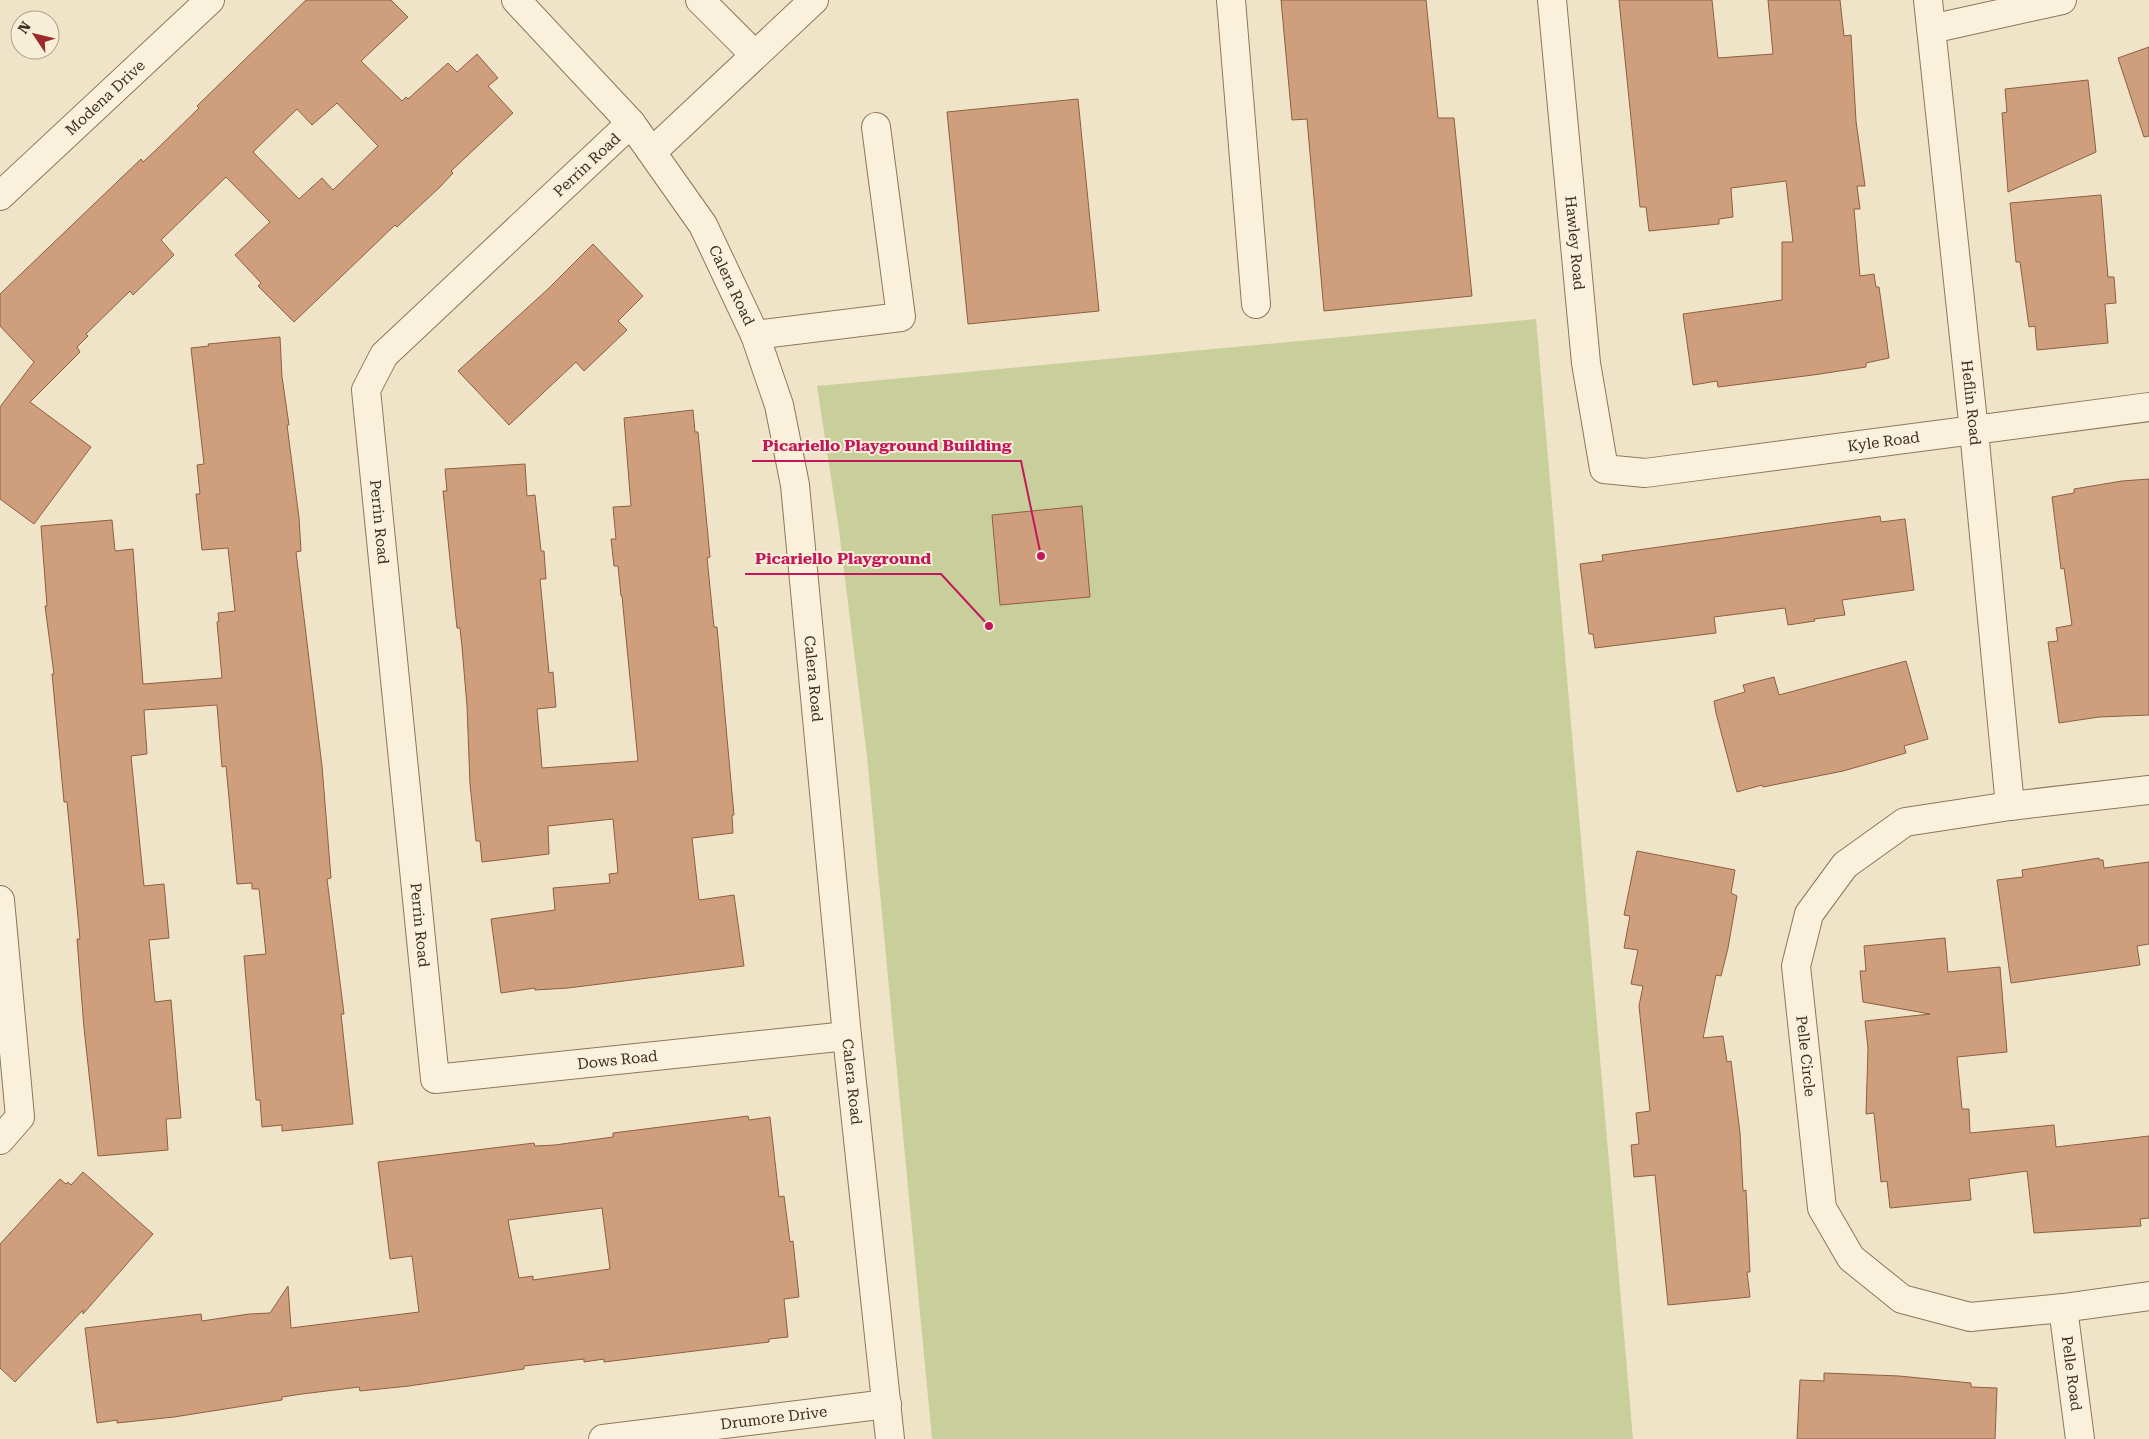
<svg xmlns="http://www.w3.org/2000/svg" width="2149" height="1439" viewBox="0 0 2149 1439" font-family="'Roboto Serif',serif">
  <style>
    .green { fill: #c9cf9b }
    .building { fill: #cf9f7d; stroke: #8d5f41; fill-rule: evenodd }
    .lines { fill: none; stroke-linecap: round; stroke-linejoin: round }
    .minor-casing { stroke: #8d765c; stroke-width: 30 }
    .minor { stroke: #faf1dc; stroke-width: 28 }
    .labels { text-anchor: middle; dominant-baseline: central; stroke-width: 4; stroke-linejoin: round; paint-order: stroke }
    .street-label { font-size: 15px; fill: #3d2e20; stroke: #f7eed8 }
    .leader { fill: none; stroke: #c2185b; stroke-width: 2 }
    .callout-dot { fill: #c2185b; stroke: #f7eed8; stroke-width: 2 }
    .callout-label { font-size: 16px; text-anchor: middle; font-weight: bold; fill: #c2185b; stroke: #f7eed8; stroke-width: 4; stroke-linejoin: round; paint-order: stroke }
  </style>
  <rect width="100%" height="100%" fill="#f0e4c8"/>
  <polygon class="green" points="1536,319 1633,1439 932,1439 867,757 839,530 817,386"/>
  <g class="building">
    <path d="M 306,0 L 391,0 L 408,17 L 361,61 L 402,101 L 406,97 L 408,99 L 448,63 L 457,72 L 477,54 L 498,78 L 488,86 L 513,113 L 451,171 L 453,173 L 440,187 L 397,227 L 395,225 L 294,322 L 258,286 L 261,283 L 235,255 L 270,222 L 226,177 L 161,240 L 174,255 L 133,295 L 130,291 L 86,334 L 88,336 L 77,347 L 80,352 L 30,402 L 91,447 L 34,524 L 0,499 L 0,407 L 34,362 L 0,326 L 0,294 L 141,159 L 143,162 L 158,148 L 199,108 L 197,106 ZM 337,103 L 378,146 L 333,190 L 322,178 L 299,199 L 253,152 L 297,109 L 312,125 Z"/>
    <polygon points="1281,0 1426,0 1438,118 1454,118 1472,296 1324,311 1307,119 1292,120"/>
    <polygon points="1619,0 1712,0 1718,58 1773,54 1768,0 1840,0 1844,36 1851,35 1856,121 1865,186 1857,186 1860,209 1854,209 1860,276 1874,274 1876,287 1879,287 1889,358 1866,363 1866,367 1813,375 1718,387 1717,381 1693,385 1683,314 1782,300 1782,242 1793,242 1786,181 1731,188 1733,217 1719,219 1719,224 1649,231 1646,207 1640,207"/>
    <polygon points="2149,47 2149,136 2144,137 2118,58"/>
    <polygon points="2088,80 2096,152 2008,192 2002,113 2007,112 2005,89"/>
    <polygon points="1078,99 1099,311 968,324 947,112"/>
    <polygon points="2101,195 2108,277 2114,277 2116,303 2105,304 2108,343 2037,350 2035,326 2029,327 2020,262 2016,262 2010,203"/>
    <polygon points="593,244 643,296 618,321 627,330 584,371 576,362 509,425 458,371 548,289"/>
    <polygon points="280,337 282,377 289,425 287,425 299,518 301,551 296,552 322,766 331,878 327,879 344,1014 341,1014 353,1124 282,1131 282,1125 262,1127 260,1100 256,1100 244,956 266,954 259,889 252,889 252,883 237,884 226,766 222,767 217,705 144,710 147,754 131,756 144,886 164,884 169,938 149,940 155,1002 171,1000 181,1118 166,1119 168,1150 98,1156 84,1028 77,939 80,939 70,833 67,802 64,802 52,674 54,674 45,606 47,606 41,526 112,520 115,551 133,549 143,684 222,678 217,622 219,621 218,613 235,611 228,548 202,550 196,494 200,494 197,465 204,464 191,348 209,346 208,344"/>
    <polygon points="693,410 695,432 698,432 710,557 707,558 714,627 717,627 734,815 732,815 733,833 692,838 699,900 734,895 744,966 568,988 535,990 535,988 501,993 491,919 555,910 553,888 610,883 609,874 618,873 613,819 548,826 549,854 482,862 480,841 476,841 470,784 467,706 462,647 460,628 457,628 443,491 447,491 445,469 525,464 527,496 535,495 541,551 544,551 546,579 540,579 549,673 553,672 556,707 537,709 542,768 638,761 622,596 621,596 618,566 614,566 611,539 616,539 613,507 631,506 624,418"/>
    <polygon points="2149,479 2149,715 2099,717 2059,723 2048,642 2058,641 2056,628 2072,625 2064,568 2061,569 2052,497 2074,493 2074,489 2122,481"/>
    <polygon points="1082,506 1090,597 1000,605 992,515"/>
    <polygon points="1880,516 1881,522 1905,519 1914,590 1842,600 1845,615 1814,619 1815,621 1788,625 1785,608 1714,617 1716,633 1595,648 1593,634 1589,634 1580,564 1603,561 1602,555"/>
    <polygon points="1906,661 1928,739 1904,746 1906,753 1843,771 1763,787 1762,785 1737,792 1716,713 1714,701 1745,692 1743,685 1774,677 1779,695"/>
    <polygon points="1637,851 1735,870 1731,893 1737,896 1728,948 1721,976 1716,975 1703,1038 1723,1036 1727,1062 1731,1061 1740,1133 1743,1191 1746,1190 1750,1272 1747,1272 1750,1297 1668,1305 1655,1175 1634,1177 1631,1145 1639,1144 1636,1113 1650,1111 1639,1006 1643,986 1631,984 1638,950 1624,948 1630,916 1624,915"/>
    <polygon points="2099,858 2099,860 2103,860 2104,868 2149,862 2149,944 2137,946 2140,965 2011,983 1997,880 2023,877 2022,870"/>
    <polygon points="1945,938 1948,972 2000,967 2007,1052 1957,1057 1962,1109 1969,1109 1970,1133 2054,1125 2056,1147 2149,1136 2149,1218 2140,1219 2141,1226 2034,1233 2027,1171 1969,1179 1971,1200 1890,1208 1887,1181 1881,1182 1874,1113 1866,1114 1868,1048 1865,1021 1930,1014 1863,1002 1860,971 1866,971 1864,946"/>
    <path d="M 748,1116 L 749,1120 L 770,1117 L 779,1197 L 784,1196 L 790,1242 L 793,1241 L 799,1297 L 784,1299 L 788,1337 L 769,1339 L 769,1342 L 604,1362 L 604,1359 L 584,1362 L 584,1359 L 524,1366 L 524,1369 L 409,1386 L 360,1391 L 359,1387 L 302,1394 L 282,1397 L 282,1400 L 174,1417 L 117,1423 L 117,1420 L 97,1423 L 85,1328 L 201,1314 L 202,1321 L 249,1314 L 270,1313 L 288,1286 L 291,1328 L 419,1312 L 412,1256 L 390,1259 L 378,1162 L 534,1143 L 535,1146 L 555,1145 L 613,1137 L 613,1133 ZM 602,1208 L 610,1269 L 533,1280 L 533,1276 L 519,1278 L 508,1220 Z"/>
    <polygon points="83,1172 153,1234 83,1314 83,1310 15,1382 0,1368 0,1244 60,1179 66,1184 68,1182 71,1185"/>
    <polygon points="1824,1373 1899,1376 1971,1383 1971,1387 1997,1388 1995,1439 1797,1439 1800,1380 1824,1381"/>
  </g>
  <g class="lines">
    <defs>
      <g id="minor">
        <path id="s1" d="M 516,0 L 631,123 L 703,225 L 755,335 L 779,405 L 795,485 L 847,1036 L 890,1439"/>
        <polyline points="700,0 755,55"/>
        <polyline points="1231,0 1256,304"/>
        <path id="s2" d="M 1552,0 L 1586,363 L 1604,469 L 1645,473 L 2149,407"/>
        <path id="s3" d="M 1928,0 L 1974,431 L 2010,806"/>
        <polyline points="1931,29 2062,0"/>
        <path id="s4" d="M 631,123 L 384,355 L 366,390 L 435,1079 L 847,1036"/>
        <polyline points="652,152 814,0"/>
        <path id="s5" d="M 0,196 L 210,0"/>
        <polyline points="755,335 901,317 876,127"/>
        <path id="s6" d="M 2149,790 L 2010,806 L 1905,822 L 1845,865 L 1809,914 L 1796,966 L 1822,1208 L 1851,1258 L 1902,1299 L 1970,1317 L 2063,1308 L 2149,1296"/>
        <polyline points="0,900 20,1117 0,1140"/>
        <path id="s7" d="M 2063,1308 L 2080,1439"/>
        <path id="s8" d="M 603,1439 L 887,1404"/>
      </g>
    </defs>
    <use href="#minor" class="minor-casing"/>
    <use href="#minor" class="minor"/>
  </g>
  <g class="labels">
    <g class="street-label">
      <text stroke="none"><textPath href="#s5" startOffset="144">Modena Drive</textPath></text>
      <text transform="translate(587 165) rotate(-43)">Perrin Road</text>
      <text stroke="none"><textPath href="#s2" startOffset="244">Hawley Road</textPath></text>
      <text stroke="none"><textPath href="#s1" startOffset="360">Calera Road</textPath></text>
      <text stroke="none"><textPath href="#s3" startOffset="405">Heflin Road</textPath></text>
      <text stroke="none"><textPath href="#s2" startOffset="754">Kyle Road</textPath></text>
      <text stroke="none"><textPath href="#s4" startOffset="511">Perrin Road</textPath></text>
      <text stroke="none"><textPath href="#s1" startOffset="765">Calera Road</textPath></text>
      <text stroke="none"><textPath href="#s4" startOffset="916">Perrin Road</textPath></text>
      <text stroke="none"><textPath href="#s6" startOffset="525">Pelle Circle</textPath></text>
      <text stroke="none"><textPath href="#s4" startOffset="1254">Dows Road</textPath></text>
      <text stroke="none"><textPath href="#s1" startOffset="1170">Calera Road</textPath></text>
      <text stroke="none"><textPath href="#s7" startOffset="66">Pelle Road</textPath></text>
      <text stroke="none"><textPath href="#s8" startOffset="172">Drumore Drive</textPath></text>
    </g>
  </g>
  <path class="leader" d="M1041 556L1021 461H752M989 626L941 574H745"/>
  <g class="callout-dot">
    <circle cx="1041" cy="556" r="5"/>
    <circle cx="989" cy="626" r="5"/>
  </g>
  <g class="callout-label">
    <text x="887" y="451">Picariello Playground Building</text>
    <text x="843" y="564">Picariello Playground</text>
  </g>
  <g transform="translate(35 35) rotate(305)"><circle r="24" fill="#f7eed8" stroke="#ada18e"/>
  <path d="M0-4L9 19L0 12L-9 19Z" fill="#9e2a2b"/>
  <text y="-8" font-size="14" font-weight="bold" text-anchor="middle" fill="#3d2e20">N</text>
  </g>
</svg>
